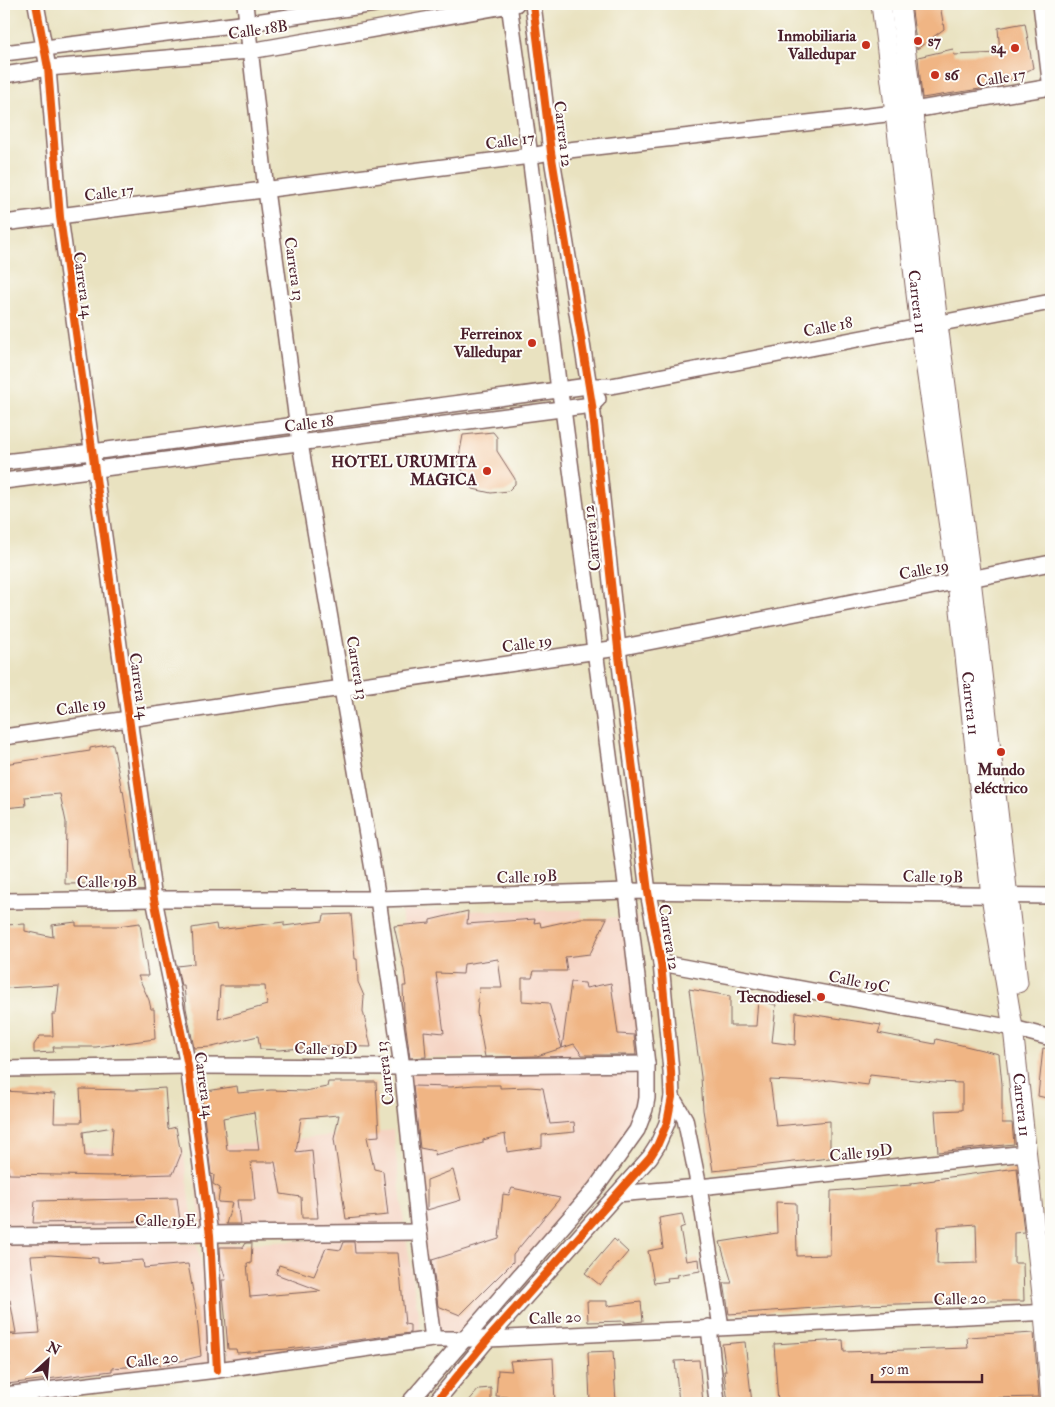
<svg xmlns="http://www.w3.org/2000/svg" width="1055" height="1407" viewBox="0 0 1055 1407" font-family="'IM FELL Double Pica',serif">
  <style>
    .built { fill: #f5d3c2 }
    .building { fill: #f0b584; fill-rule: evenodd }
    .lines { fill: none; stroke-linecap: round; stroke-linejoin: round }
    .minor-casing { stroke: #82635f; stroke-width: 18 }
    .major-casing { stroke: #82635f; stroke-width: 21 }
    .minor { stroke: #fff; stroke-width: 15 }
    .major { stroke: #fff; stroke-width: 19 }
    .cycleway-casing { stroke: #fdfcf7; stroke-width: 11 }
    .cycleway { stroke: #e8590c; stroke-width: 8 }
    .poi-dot { fill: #c8321e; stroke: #fdfcf7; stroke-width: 2 }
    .labels { text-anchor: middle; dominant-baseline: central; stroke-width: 4; stroke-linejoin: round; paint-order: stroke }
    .street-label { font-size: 16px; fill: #4a1f2b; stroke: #fdfcf7 }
    .poi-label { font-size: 16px; font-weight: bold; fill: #4a1f2b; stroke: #fdfcf7; text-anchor: end }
  </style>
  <rect width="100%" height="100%" fill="#fdfcf7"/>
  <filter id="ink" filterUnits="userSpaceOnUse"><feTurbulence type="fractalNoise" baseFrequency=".02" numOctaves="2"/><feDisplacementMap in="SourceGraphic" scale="10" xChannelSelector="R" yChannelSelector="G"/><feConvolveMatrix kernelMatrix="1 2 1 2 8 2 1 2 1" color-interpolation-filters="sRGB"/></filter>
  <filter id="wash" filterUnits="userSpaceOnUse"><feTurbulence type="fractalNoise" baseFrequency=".0096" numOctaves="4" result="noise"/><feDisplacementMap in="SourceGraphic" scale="20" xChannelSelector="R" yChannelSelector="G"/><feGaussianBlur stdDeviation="1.12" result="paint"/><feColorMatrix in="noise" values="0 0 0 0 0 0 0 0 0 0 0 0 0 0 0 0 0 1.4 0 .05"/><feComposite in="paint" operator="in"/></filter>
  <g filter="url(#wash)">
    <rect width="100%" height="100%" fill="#e9e2c0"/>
    <g class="built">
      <polygon points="581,910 582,918 638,917 640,1055 404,1058 402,911"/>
      <polygon points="395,1062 649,1068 637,1128 466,1334 436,1338"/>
      <polygon points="393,1130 404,1223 202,1232 191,1148"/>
      <polygon points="183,1148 194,1230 4,1230 4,1149"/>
      <polygon points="406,1236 422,1340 357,1349 229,1359 209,1245"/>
      <polygon points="4,1240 56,1240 197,1244 221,1363 4,1387"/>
    </g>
    <g id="blocks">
      <g class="building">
        <polygon points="911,4 940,4 944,29 917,49"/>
        <polygon points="1025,23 1033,68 999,86 922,98 918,57 953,49 954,55 1000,53 998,28"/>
        <polygon points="493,432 497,437 497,451 515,479 515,484 508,491 491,493 473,489 458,462 463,435"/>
        <polygon points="113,744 122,791 123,790 137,883 65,884 66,822 60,794 25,797 26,806 4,808 4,764 90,751 90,748"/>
        <polygon points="468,911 467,924 535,919 534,923 540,922 541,927 581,918 607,918 590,954 565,957 567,971 534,971 532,978 522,978 522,1001 549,1003 562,1048 537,1056 485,1057 477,1013 479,988 502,988 498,959 464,964 463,974 436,973 444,1033 424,1031 426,1057 410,1058 404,1013 403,986 406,986 404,970 394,926 430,923 430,920"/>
        <path d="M 351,914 L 355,959 L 357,959 L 358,982 L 364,996 L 363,1011 L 371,1047 L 326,1046 L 279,1050 L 260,1049 L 258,1036 L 212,1047 L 194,1048 L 186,1008 L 184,986 L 181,986 L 177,966 L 194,964 L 192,928 L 216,924 L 217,930 L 284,922 L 284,926 L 323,921 L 324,915 ZM 220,986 L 265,986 L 267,1005 L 218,1019 Z"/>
        <polygon points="76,922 76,926 117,926 140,923 148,976 138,976 149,1000 151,1009 154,1009 155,1039 96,1047 53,1047 54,1052 34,1053 34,1045 40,1036 53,1036 52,1014 56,1014 59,985 6,988 4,925 25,924 25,931 53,937 52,925"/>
        <polygon points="571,982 585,983 586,988 611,983 618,1034 634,1035 636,1055 582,1055 574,1044 562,1048"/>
        <polygon points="689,989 730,996 730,1026 756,1026 758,1000 776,1005 772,1042 795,1045 796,1012 881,1025 878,1033 935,1044 936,1039 999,1054 1002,1084 1002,1123 1012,1123 1014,1144 938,1152 935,1111 962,1110 962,1083 934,1082 870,1075 868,1085 830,1080 813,1082 770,1080 776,1126 830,1121 830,1158 713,1171 703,1110 701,1077"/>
        <polygon points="1043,1048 1051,1049 1051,1099 1038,1096"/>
        <path d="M 328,1082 L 376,1082 L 379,1136 L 367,1137 L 374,1169 L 383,1171 L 388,1215 L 346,1219 L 334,1139 L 339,1115 L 301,1118 L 296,1152 L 312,1150 L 318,1218 L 302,1218 L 301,1197 L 281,1194 L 275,1162 L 251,1162 L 255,1200 L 237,1200 L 240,1224 L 226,1224 L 232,1203 L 218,1202 L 220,1188 L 213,1184 L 214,1175 L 211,1174 L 201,1092 L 237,1086 L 238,1093 L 271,1090 L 305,1091 L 327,1087 ZM 254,1112 L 259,1150 L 227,1150 L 223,1118 Z"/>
        <polygon points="475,1085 500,1085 500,1088 529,1087 543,1088 550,1124 574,1122 575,1132 542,1135 542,1147 507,1152 505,1134 483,1140 483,1143 434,1155 435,1151 420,1148 413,1086 451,1087"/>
        <path d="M 165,1088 L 168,1129 L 176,1127 L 181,1154 L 173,1174 L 108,1176 L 9,1174 L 7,1168 L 4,1168 L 4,1091 L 55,1094 L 54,1122 L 82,1122 L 80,1089 L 134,1090 ZM 113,1127 L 111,1156 L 85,1156 L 83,1132 Z"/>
        <path d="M 1017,1168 L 1024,1232 L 1014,1233 L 1014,1263 L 1023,1263 L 1024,1301 L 937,1301 L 937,1303 L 859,1305 L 729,1314 L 724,1283 L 732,1283 L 720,1242 L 777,1233 L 776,1202 L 796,1203 L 797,1256 L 830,1255 L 831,1191 L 911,1185 L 911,1183 L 935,1180 L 935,1179 ZM 976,1224 L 977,1263 L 937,1264 L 938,1227 Z"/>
        <polygon points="453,1170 461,1200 427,1210 427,1180"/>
        <polygon points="512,1188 560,1198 513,1255 513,1262 460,1315 438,1306 432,1260 499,1239 503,1194 509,1195"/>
        <polygon points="177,1198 180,1221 33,1223 35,1201"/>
        <polygon points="682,1214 685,1226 680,1228 686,1261 699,1259 700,1271 677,1275 678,1277 667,1278 668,1281 654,1283 648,1251 663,1248 659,1218"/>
        <polygon points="614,1239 628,1252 600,1285 585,1273"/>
        <polygon points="344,1242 354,1242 355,1253 398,1253 405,1324 410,1325 410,1333 288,1349 237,1353 236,1349 228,1349 222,1280 226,1280 221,1264 220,1247 243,1247 243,1248 246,1243 252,1243 251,1264 247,1263 250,1297 321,1291 276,1274 279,1265 314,1276 326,1248 341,1250"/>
        <polygon points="50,1255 98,1258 98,1263 143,1260 144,1268 188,1264 196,1308 201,1356 160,1366 159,1363 126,1367 112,1368 112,1371 7,1384 4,1369 10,1366 6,1335 40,1333 31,1256"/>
        <polygon points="4,1300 10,1300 16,1333 4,1333"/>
        <polygon points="587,1301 607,1301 607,1306 641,1302 643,1321 625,1323 625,1321 588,1322"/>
        <polygon points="1034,1333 1039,1397 997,1398 997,1403 778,1403 774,1344 843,1340 844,1352 968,1348 967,1337"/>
        <polygon points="745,1342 752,1403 728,1403 724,1371 726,1371 722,1344"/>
        <polygon points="613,1351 616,1403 590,1403 588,1352"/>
        <polygon points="553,1358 555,1403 531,1403 531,1399 496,1396 498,1370 512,1371 510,1361"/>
        <polygon points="699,1360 703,1403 679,1403 675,1361"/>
        <polygon points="491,1388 491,1403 467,1403 479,1389"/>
      </g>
    </g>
  </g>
  <g filter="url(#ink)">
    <use href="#blocks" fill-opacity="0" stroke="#82635f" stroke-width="1"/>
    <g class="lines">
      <defs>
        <g id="minor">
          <polyline points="36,4 48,68 60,217 154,899 188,1066 210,1235 217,1370"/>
          <polyline points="245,4 266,190 300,443 378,899 402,1067 419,1232 433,1339"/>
          <polyline points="1041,4 1051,89"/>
          <polyline points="4,53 248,23 375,4"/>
          <polyline points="4,75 48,68 250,51 516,4"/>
          <polyline points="4,223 530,156 551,152 895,113 1051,87"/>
          <polyline points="4,462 92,452 588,386 611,386 1051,302"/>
          <polyline points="4,481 592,405 598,399"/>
          <polyline points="4,737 618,648 1051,563"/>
          <polyline points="4,901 154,899 378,899 627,891 1051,896"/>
          <polyline points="661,963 1013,1028 1051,1038"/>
          <polyline points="4,1069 188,1066 402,1067 647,1064"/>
          <polyline points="672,1097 685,1119 699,1187 721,1327"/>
          <polyline points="617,1194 699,1187 1027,1153"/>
          <polyline points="4,1236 419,1232"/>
          <polyline points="709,1327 717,1403"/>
          <polyline points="4,1395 217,1370 433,1339 488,1339 1051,1312"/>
          <polyline points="409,1403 595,1189 637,1130 645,1109 647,1098 647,1064 627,891 563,409 559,390 530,156 509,4"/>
          <polyline points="435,1403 488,1339 650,1157 657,1146 667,1123 672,1097 671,1071 661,963 648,892 618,648 592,405 551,152 533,4"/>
        </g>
        <g id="major">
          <path id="s1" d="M 881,4 L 895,113 L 920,328 L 957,582 L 991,896 L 1013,1028 L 1044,1313 L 1051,1403"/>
          <polyline points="900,4 938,324 971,579 1018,983"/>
        </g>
      </defs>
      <use href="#minor" class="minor-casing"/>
      <use href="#major" class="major-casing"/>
      <use href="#minor" class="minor"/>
      <use href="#major" class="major"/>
      <defs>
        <g id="cycleway">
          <polyline points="36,4 48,68 60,217 154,899 188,1066 210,1235 217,1370"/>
          <polyline points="435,1403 488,1339 650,1157 657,1146 667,1123 672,1097 671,1071 661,963 648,892 618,648 592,405 551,152 533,4"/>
        </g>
      </defs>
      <use href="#cycleway" class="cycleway-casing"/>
      <use href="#cycleway" class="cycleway"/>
    </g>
  </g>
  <g class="poi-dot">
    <circle cx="918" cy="41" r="5"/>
    <circle cx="866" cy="45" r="5"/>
    <circle cx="1015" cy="48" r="5"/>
    <circle cx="935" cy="75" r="5"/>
    <circle cx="532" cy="343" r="5"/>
    <circle cx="487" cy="471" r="5"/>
    <circle cx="1001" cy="752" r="5"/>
    <circle cx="821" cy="997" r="5"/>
  </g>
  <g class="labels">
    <g class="street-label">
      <text transform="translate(258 30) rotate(-8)">Calle 18B</text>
      <text transform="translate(1001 78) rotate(-9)">Calle 17</text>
      <text transform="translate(563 134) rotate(83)">Carrera 12</text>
      <text transform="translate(510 141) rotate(-8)">Calle 17</text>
      <text transform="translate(109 193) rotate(-7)">Calle 17</text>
      <text transform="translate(294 269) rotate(82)">Carrera 13</text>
      <text transform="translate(83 285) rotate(82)">Carrera 14</text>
      <text stroke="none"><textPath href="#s1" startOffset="300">Carrera 11</textPath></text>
      <text transform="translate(828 327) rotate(-11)">Calle 18</text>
      <text transform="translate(309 424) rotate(-7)">Calle 18</text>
      <text transform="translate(592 538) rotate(-96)">Carrera 12</text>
      <text transform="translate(924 570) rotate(-11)">Calle 19</text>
      <text transform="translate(527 644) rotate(-8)">Calle 19</text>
      <text transform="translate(357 668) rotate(80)">Carrera 13</text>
      <text transform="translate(139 686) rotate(82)">Carrera 14</text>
      <text stroke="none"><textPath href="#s1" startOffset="705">Carrera 11</textPath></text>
      <text transform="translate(81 707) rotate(-9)">Calle 19</text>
      <text transform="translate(527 877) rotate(-2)">Calle 19B</text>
      <text transform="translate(933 877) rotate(1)">Calle 19B</text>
      <text transform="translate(107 882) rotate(-1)">Calle 19B</text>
      <text transform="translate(669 937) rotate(81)">Carrera 12</text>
      <text transform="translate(859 982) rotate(11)">Calle 19C</text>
      <text x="326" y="1049">Calle 19D</text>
      <text transform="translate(385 1073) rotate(-97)">Carrera 13</text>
      <text transform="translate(204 1085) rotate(82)">Carrera 14</text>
      <text stroke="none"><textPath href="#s1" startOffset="1110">Carrera 11</textPath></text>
      <text transform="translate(861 1153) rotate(-6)">Calle 19D</text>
      <text x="166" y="1221">Calle 19E</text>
      <text transform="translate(960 1299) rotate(-2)">Calle 20</text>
      <text transform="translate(555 1318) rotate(-3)">Calle 20</text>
      <text transform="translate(152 1360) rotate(-7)">Calle 20</text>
    </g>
    <g class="poi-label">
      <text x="856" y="36">Inmobiliaria<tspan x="856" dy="18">Valledupar</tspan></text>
      <text x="928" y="41" text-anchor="start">s7</text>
      <text x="1005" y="48">s4</text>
      <text x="945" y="75" text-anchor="start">s6</text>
      <text x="522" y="334">Ferreinox<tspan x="522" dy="18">Valledupar</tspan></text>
      <text x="477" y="462">HOTEL URUMITA<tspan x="477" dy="18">MAGICA</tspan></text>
      <text x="1001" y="770" text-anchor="middle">Mundo<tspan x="1001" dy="18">eléctrico</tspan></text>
      <text x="811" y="997">Tecnodiesel</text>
    </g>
  </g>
  <rect width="1055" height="1407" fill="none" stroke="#fdfcf7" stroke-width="20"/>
  <g transform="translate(48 1360) rotate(26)" stroke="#fdfcf7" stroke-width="4" paint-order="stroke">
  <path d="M0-4L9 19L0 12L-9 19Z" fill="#4a1f2b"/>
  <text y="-8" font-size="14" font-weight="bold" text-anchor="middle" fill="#4a1f2b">N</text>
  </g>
  <path d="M872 1374v8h110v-8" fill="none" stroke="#4a1f2b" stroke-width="2.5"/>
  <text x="880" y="1374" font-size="15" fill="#4a1f2b" stroke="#fdfcf7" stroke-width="4" paint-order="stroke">50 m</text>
</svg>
